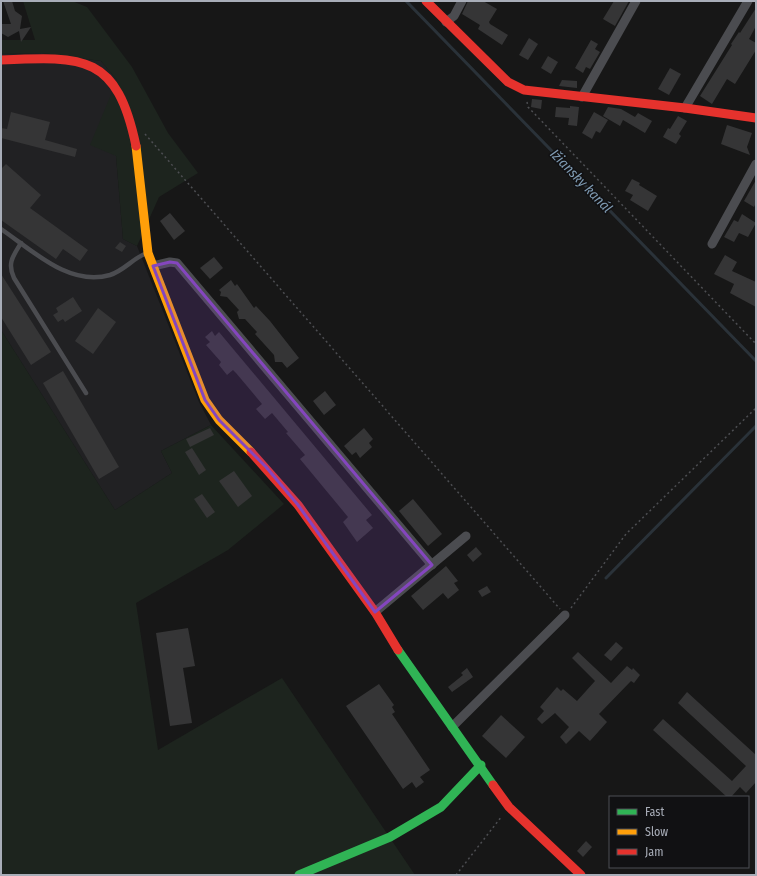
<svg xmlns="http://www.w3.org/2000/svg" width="757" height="876" viewBox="0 0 757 876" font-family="'Fira Sans Condensed',sans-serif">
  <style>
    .built { fill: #212123 }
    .green { fill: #1d241e }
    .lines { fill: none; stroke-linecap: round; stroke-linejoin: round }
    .stream { stroke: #2a3239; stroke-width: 3 }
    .building { fill: #353536 }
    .path { stroke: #4d4e52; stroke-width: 1.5; stroke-dasharray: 2 3; stroke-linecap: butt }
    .lane { stroke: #4b4c50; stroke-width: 4.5 }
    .street { stroke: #4b4c50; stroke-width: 9 }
    .fast { stroke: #30b455; stroke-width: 9 }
    .slow { stroke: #ff9f0a; stroke-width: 9 }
    .jam { stroke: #e5322d; stroke-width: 9 }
    .marked { fill: #8446be; fill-opacity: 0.2; stroke: #8446be; stroke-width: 3; stroke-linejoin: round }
    .labels { text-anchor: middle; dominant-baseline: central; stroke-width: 3; stroke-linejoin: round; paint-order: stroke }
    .water-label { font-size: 14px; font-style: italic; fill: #7f9bb3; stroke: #111113 }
  </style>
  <rect width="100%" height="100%" fill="#171717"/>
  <polygon class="built" points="42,53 101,61 117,80 116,156 123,239 137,246 199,402 211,425 161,451 172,473 115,510 1,330 1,54"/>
  <g class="green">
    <polygon points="23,1 72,1 87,7 132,67 168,133 198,173 159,197 137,246 123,239 116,156 90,145 117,80 101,61 42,53 1,54 1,40 35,40"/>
    <polygon points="1,330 115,510 172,473 161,451 211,425 284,504 228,550 136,603 158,750 282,678 415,875 1,875"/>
  </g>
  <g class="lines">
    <g class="stream">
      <polyline points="406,1 756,361"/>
      <polyline points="606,578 756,426"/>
    </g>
  </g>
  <g class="building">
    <polygon points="3,1 12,1 15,11 22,16 20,29 31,27 21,42 19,31 8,37 1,33 1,24 11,24"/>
    <polygon points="468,1 483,1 497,9 489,22 490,24 508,35 502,45 478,29 480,25 462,14"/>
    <polygon points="614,1 629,1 615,26 603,19"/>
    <polygon points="756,8 756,26 749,39 756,43 756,50 735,84 727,79 712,104 700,96 732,45 731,44 739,32 740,33"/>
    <polygon points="529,38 538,44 528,60 519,55"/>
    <polygon points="591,40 598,44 595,49 600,52 590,69 586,67 583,73 575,68"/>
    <polygon points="548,56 558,62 551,74 541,68"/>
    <polygon points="670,68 681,74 669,95 658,89"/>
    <polygon points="562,80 577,81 577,88 559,86"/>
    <polygon points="532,99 542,100 541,109 531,107"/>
    <polygon points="570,106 579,107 577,126 568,125 569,118 555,117 556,107 570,108"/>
    <polygon points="608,107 621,109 635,117 638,113 652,121 645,133 623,120 620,126 603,116"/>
    <polygon points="11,112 50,122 45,140 77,149 75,157 1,138 1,128 7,129"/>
    <polygon points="594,112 608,120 600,133 596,131 592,139 582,133"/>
    <polygon points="678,116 687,121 679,134 681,136 676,144 663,137 668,128 670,129"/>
    <polygon points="727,125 752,133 747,147 750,155 721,144"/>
    <polygon points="6,164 41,195 30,208 88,250 80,261 63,249 56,259 1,220 1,169"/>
    <polygon points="632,179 640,183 639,185 657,196 648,211 630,200 633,195 625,191"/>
    <polygon points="756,180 756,203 754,207 744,201"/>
    <polygon points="170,213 185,231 174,240 160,221"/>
    <polygon points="742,214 756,223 748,237 739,233 734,242 724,237 734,220 738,222"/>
    <polygon points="120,242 126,246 122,252 115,248"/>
    <polygon points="725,255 737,262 732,271 756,282 756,307 730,293 734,284 714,274"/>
    <polygon points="214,257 223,268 210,279 200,268"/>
    <polygon points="1,274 51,352 31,365 1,317"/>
    <polygon points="231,280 235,286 237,284 254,308 256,306 270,321 299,358 287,368 282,362 275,362 274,355 255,334 257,332 245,319 239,319 237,312 239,310 227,297 220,296 221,292 219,290"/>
    <polygon points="73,297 82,311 65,322 63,319 58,322 53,315 58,312 56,308"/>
    <polygon points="98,308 116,322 93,354 75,341"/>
    <polygon points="212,331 215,336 219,332 372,515 366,520 373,528 357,542 343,522 348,517 300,459 305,455 286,433 288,432 272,413 265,419 256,409 262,404 236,373 233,370 227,375 219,365 221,362 206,345 210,342 205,337"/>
    <polygon points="63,371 119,467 99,479 43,383"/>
    <polygon points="325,391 336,405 324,415 313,401"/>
    <polygon points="210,428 214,435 190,447 186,439"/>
    <polygon points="364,428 373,439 369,443 372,447 360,458 356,452 352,455 344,446"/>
    <polygon points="192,448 206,470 199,475 185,452"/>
    <polygon points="234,471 252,496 238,507 219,481"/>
    <polygon points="202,494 215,512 207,518 194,499"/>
    <polygon points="413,499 442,534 428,546 399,511"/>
    <polygon points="476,547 482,554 473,562 467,555"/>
    <polygon points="446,566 458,581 454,583 459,590 448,599 443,593 423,610 411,596"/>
    <polygon points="487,586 491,592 482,597 478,591"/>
    <polygon points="188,628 195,666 183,668 192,723 170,726 156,633"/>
    <polygon points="616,642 623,648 611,661 604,655"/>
    <polygon points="578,652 611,683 627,666 632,670 633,668 640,675 634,683 631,681 599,714 607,722 590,741 579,731 566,744 560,737 569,727 555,713 542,724 537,719 544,711 540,707 557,687 561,691 563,689 577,701 595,681 572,658"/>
    <polygon points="467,668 473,677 452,692 448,687 463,675 461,673"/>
    <polygon points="379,684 394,705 392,707 395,712 392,714 430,770 420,777 424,782 416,788 412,782 403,789 346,706"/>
    <polygon points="687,692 756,755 756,782 746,793 740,787 731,797 727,797 653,730 663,719 732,781 746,766 678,703"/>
    <polygon points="501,715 525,737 506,758 482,736"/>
    <polygon points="586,841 592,847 583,857 577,851"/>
  </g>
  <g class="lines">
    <g class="path">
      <polyline points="527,102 528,107 756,344"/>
      <polyline points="145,134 560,609"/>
      <polyline points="571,608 626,534 756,408"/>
      <polyline points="456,875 502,816"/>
    </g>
    <g class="lane">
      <path d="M 1,229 C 32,250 69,287 110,275 C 125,270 133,258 147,253"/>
      <path d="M 21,243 C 13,256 7,263 14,278 L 86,393"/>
    </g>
    <g class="street">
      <polyline points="446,22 454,16 462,1"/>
      <polyline points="582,97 636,1"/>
      <polyline points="685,108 748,1"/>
      <polyline points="712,244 756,164"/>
      <polyline points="153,266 170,262 177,263 432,565"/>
      <polyline points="375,612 466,536"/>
      <polyline points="452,727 565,615"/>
    </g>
    <g class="fast">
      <polyline points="398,650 493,785"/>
      <polyline points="299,875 390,837 441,807 481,765"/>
    </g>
    <polyline class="slow" points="136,146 148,253 205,400 219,420 251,452"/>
    <g class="jam">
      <polyline points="426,1 508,82 524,90 685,108 756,118"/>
      <path d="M 1,60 C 85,56 117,55 136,146"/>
      <polyline points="251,452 298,505 375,612 398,650"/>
      <polyline points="493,785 509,807 581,875"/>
    </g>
  </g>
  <path class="marked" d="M 170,262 L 177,263 L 432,565 L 375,612 L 298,505 L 266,467 L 219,420 L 205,400 L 153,266 Z"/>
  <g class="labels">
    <g class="water-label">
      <text transform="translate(581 181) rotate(46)">Ižiansky kanál</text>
    </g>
  </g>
  <rect width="757" height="876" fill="none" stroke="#a8adb8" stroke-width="4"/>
  <rect x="609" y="796" width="140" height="72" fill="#111113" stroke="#4d4f55"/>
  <rect x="617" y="809" width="20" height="6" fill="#30b455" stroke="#4d4f55"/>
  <text x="645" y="816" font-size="12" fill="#a8adb8">Fast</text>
  <rect x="617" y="829" width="20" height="6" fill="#ff9f0a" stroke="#4d4f55"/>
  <text x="645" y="836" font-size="12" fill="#a8adb8">Slow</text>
  <rect x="617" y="849" width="20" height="6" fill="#e5322d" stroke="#4d4f55"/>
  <text x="645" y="856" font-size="12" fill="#a8adb8">Jam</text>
</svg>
